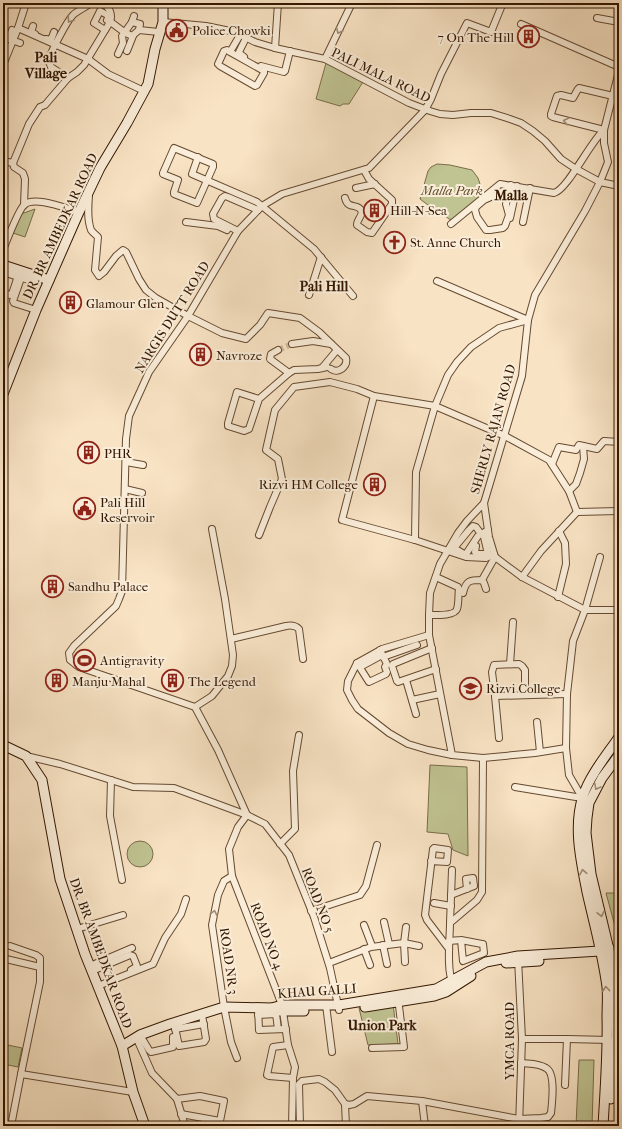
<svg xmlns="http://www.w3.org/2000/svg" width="622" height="1129" viewBox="0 0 622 1129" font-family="'IM FELL French Canon',serif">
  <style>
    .green { fill: #c0c392; stroke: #7a6d49 }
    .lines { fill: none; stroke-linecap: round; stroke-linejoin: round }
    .street-tunnel { stroke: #d1ba9d; stroke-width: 6; stroke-dasharray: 6 3; stroke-linecap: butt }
    .street-casing { stroke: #654a31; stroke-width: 8 }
    .secondary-casing { stroke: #341700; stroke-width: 11 }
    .street { stroke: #faedd9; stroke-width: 6 }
    .secondary { stroke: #faedd9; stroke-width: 9 }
    .oneway { stroke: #a18d77 }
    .labels { text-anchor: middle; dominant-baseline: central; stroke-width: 4; stroke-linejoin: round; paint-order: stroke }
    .poi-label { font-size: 13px; fill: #341700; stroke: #faedd9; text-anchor: start }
    .street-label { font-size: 13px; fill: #341700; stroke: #faedd9 }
    .park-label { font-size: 13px; font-style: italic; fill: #5e4b2c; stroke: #faedd9 }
    .neighbourhood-label { font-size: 14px; font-weight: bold; fill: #341700; stroke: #faedd9 }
  </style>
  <rect width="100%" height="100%" fill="#f8e3c4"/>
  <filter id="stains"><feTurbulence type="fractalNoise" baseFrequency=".005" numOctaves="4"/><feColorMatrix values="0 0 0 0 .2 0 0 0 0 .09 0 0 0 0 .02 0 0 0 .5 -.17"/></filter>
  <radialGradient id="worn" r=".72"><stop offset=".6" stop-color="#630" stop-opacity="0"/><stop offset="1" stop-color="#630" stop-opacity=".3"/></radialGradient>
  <g class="green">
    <polygon points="326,63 363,82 349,104 343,104 340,106 316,99"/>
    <polygon points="437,164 450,165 472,170 478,178 484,196 453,220 449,219 439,211 436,211 420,199 428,171 431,167"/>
    <polygon points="35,209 25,237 13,233 21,214"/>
    <polygon points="430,765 467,767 468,856 453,850 448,834 427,832"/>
    <circle cx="140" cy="854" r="13"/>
    <polygon points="606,893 619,893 619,941"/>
    <polygon points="393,1004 398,1044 368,1045 359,1008"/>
    <polygon points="3,1044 22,1048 18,1067 3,1064"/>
    <polygon points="579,1060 594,1060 592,1126 576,1126"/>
  </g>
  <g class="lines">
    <polyline class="street-tunnel" points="278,350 292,344"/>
    <defs>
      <g id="street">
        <polyline points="597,18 619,22"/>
        <polyline points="108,20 124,32 132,36 139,30 159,32"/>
        <polyline points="132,22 140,24 139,30"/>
        <polyline points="163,22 206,26 235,32 255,42 275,48 325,59 409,103 430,111 440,114 453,115 471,113 491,113 510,119 521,123 533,131 545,141 561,159 576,169 600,182 619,186"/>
        <polyline points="521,24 619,67"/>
        <polyline points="33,26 31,32 35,34"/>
        <polyline points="18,28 88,59 108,74 144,91"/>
        <polyline points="105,30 94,23 100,11 109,16 107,20"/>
        <polyline points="16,32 12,30 9,39 20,43"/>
        <polyline points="46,39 51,40 54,32"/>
        <polyline points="275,48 278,3"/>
        <polyline points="127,51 133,36"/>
        <polyline points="230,52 264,71 264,73 257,85 255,86 220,66 218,64 224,51 227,50 230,52 240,35"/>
        <polyline points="118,54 123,43 122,36 132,22 134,16"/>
        <polyline points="244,57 240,54 239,52 246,38"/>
        <polyline points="325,59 352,3"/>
        <polyline points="3,65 18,28 26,3"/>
        <polyline points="261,66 284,72 285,71 290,51"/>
        <path d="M 68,78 L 51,67 C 50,65 49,63 49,60 C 50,53 67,21 73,15 C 78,10 85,8 91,3"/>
        <polyline points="604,130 553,117 551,116 551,114 557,96 561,95 573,98 578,89 579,88 613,96"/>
        <polygon points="174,148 213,164 213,167 197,203 174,194 174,192 178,180 163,174 163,173"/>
        <polyline points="198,157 192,174 257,202 314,249 353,296"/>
        <polyline points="3,161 13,163 14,167 23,173 25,179 24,205"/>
        <path d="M 13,163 L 29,124 L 40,107 L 45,105 L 68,78 L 77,72 L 84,65 L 110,22 C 113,13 109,9 104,3"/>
        <polyline points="356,188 375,184"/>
        <path d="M 89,196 C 88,207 87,219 91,230 C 93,233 96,235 98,237 L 95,270 L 99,276 L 104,272 L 116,256 L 123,250 L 126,252 L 139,279 L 146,290 L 156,298 L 188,316 L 222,333 L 246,339 L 260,325 L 268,313 L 300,318 L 319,332 L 346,358 C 348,367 338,374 331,369"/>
        <path d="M 345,198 C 348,210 357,203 361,210 C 364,214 356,221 357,225 L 367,232 L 372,233 L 392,204 L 392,200 L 369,179 L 364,170"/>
        <polyline points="507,198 498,196 493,196 484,200 476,207 475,210 477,217 486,230 490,230 503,228 505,226 509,215 506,204 511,185"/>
        <polyline points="510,218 517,186"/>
        <polyline points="186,222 218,226 227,230"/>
        <polyline points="523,222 530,188"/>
        <path d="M 451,224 L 500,184 L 554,193 C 568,189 590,142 604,130"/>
        <polyline points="238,231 214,219 213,214 222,198 225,196 228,197 258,210"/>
        <path d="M 3,250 C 7,240 18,211 24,205 C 34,195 67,209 79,212"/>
        <polyline points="6,273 18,277"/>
        <polyline points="22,278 36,282"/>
        <polyline points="20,281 13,301 14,303 36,310"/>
        <polyline points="437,281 528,320"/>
        <polyline points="3,293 10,295 12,294 20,270"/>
        <polyline points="309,295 321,257"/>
        <polyline points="292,344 313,341 331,344"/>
        <polyline points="278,350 271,354 270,359 289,373"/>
        <polyline points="322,368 337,350"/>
        <polyline points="374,396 342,520 415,540 466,557 486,558 494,554"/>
        <polyline points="259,399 237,392 228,423 228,426 244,431 249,429 259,399 289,373 294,370 318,369 327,367"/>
        <polyline points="126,462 143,465"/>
        <polyline points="552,464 559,447 576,450 579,445 597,449 604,441 619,442"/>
        <polyline points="125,489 142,493"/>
        <polyline points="569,491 576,484 580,473 584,459 583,446"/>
        <polyline points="484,503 489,537 495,557"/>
        <polyline points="481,534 476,527 473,526 469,530 454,548 464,554 466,554 478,536 488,530"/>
        <polyline points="259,535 270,507 282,479 278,459 266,450 275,410 294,387 330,382 357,389 374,396 435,406 505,436 549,460 569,491 577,512"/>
        <polyline points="415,540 416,472 435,406 448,375 457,362 471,347 499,328 528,320"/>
        <polyline points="476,546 475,552 477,554 488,554 484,537"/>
        <polyline points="495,557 522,577 585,610 619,610"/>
        <polyline points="522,577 541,551 577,512 619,511"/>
        <polyline points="482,580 495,557"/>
        <path d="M 463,593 C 466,580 470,580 482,580 L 484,583 L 486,589"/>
        <polyline points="558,597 566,564 565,543 559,531"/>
        <path d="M 429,615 C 435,615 455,616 457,609 C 459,603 458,595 459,589 L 458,587 L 436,577"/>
        <polyline points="429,635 382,649 357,663 348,681 347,690 352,700 358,709 389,733 408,744 428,750 452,755"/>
        <path d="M 231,639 L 286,626 C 291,625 295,625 299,629 L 303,659"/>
        <polyline points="432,648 393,664 392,666 397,681 398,682 436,669"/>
        <polyline points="383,657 417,645"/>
        <polyline points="357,663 369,682 386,674 387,672 385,667 387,664 380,650"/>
        <polyline points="510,664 513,622"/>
        <polyline points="360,667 382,655"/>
        <polyline points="406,680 416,714"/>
        <polyline points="495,696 567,694"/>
        <polyline points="412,700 440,694"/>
        <polyline points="195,707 212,696 228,676 232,666 233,655 225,599 212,529"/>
        <polyline points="537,722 540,752"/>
        <polyline points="499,738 495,696 492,672 494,665 519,664 522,666 525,670 525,694"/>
        <polyline points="566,748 535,753 483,758 452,755 429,635 429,615 430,593 440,564 458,533 467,521 484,503 522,376 528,320 535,295 585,211 600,182 608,162 604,143 604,130 619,71"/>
        <polyline points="26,756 60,764 133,787 174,788 247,815 265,824 289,855 314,917 330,968 339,1010"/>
        <polyline points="111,780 110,816 122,880"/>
        <polyline points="515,787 582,798"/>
        <polyline points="583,799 569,775 566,748 567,694 573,641 585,610 600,557"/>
        <polyline points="247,815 218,750 195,707 79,667 75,664 70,660 69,653 74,646 116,606 119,599 122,591 126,439 129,416 149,372 188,316 238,231 262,206 282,194 369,168 425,110 431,99 441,74 467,23 491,32 502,5"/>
        <polyline points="247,815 238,827 229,849 232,876 282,1005 288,1045 295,1067 293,1078 292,1126"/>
        <polyline points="280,844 295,829 293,771 299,735"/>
        <polyline points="431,861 447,862 448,850 434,848 433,849 425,915 427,920 449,949"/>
        <polyline points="232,876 224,881 218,895 212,925 224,1007 231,1042 237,1058"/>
        <polyline points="451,895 474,886 473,878 466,879 467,889"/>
        <polyline points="434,903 451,906"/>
        <polyline points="311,911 360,895 366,886 377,845"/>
        <polyline points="384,922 389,944"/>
        <polyline points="450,923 452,870"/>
        <polyline points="364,925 372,946"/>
        <polyline points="77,929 123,915"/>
        <polyline points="449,941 461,940 482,944 483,944 484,953 463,961 461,940"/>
        <polyline points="383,945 387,964"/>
        <polyline points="10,946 36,955 40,958 40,982 21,1074"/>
        <polyline points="364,949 370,965"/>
        <polyline points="6,959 40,967"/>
        <polyline points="518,959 522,1039 519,1126"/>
        <polyline points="405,962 404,943 406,927"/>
        <polyline points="329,963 371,947 404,943 419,946"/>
        <polyline points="90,966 132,948"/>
        <polyline points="104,966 110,978"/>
        <polyline points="92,971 130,955 133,956 137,966 136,967 131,970"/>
        <path d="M 453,983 C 446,972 450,937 450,923 L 477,900 L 482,892 L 483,758"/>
        <polyline points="98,986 153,964 165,938 181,914 186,899"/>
        <polyline points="326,1005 332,1052"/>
        <polyline points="258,1007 259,1030 286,1029"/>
        <polyline points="258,1015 276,1014 278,1029"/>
        <polyline points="174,1023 179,1046 204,1042 206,1039 202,1015"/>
        <polyline points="175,1029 204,1024"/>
        <polyline points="140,1035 149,1050 151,1052 173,1047 173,1037"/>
        <polyline points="136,1037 152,1073 177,1099 185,1126"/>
        <polyline points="522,1039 567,1039 610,1040"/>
        <polyline points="288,1045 273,1047 267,1075 269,1076 293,1078"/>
        <polyline points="372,1048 404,1047 398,998"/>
        <polyline points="565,1085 567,1039"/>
        <polyline points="177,1099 200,1096 224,1101 220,1121 181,1114"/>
        <polyline points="422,1101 425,1126"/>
        <path d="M 345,1104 L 349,1105 L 354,1104 L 367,1096 L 422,1101 L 519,1119 L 541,1118 L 548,1117 L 551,1113 C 552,1103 556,1073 546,1068 C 538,1063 530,1064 521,1063"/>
        <polyline points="11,1126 21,1074 133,1092"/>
        <polyline points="300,1126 299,1084 302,1081 319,1079 325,1082 335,1090 345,1104 346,1126"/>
        <polyline points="477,1126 482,1126"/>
      </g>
      <g id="secondary">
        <polyline points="3,265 49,280"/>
        <polyline points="3,394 36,310 79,212 100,168 127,123 148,84 155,49 163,22 163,3"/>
        <polyline points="3,745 26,756 42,780 60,879 85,954 122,1046 133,1092 145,1126"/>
        <polyline points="506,963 539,961"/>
        <polyline points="365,1007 434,996 446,992 471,976"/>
        <polyline points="272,1008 276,1011 304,1011"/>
        <polyline points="122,1046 140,1035 170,1024 224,1007 272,1008 282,1005 339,1005 436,989 486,962 518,956 600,951 609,948"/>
        <polyline points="611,1099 613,1063 616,1040 614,982 610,954 591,874 586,833 587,818 589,803 602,778 619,755"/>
        <path d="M 603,1126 C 605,1090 608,1053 607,1017 C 607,1007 608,997 607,987 C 603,955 594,923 587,892 C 581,861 573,827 583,796 C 590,775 606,756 619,737"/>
      </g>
    </defs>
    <use href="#street" class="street-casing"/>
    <use href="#secondary" class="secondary-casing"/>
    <use href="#street" class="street"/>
    <use href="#secondary" class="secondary"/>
  </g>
  <defs><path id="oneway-chevron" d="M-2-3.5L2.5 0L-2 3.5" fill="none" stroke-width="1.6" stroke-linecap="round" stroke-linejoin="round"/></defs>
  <g class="oneway">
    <use href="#oneway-chevron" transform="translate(70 20) rotate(124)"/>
    <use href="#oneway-chevron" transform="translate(339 31) rotate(115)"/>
    <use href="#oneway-chevron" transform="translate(566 121) rotate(-167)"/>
    <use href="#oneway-chevron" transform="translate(597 787) rotate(118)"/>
    <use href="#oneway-chevron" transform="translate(583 872) rotate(-101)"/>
    <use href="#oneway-chevron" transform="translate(214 913) rotate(-78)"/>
    <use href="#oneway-chevron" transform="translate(601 914) rotate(77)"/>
    <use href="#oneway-chevron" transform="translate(606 989) rotate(-95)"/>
  </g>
  <defs>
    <symbol id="civic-ring" viewBox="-11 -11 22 22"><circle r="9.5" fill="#faedd9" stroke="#8f2418" stroke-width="1.5"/><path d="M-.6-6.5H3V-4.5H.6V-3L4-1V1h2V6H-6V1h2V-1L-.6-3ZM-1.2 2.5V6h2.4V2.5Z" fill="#8f2418"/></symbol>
    <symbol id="building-ring" viewBox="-11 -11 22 22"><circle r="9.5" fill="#faedd9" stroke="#8f2418" stroke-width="1.5"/><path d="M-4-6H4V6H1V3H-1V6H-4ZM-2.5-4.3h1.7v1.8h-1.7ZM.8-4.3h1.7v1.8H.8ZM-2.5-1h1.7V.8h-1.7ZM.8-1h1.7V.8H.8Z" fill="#8f2418"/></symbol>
    <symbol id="church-ring" viewBox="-11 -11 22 22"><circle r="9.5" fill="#faedd9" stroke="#8f2418" stroke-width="1.5"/><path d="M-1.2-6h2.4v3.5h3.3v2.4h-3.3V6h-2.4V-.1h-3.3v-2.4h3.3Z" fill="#8f2418"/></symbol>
    <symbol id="stadium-ring" viewBox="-11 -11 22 22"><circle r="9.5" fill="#faedd9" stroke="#8f2418" stroke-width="1.5"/><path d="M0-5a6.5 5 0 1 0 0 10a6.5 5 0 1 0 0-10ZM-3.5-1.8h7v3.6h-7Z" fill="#8f2418"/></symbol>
    <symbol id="university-ring" viewBox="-11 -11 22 22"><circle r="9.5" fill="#faedd9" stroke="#8f2418" stroke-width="1.5"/><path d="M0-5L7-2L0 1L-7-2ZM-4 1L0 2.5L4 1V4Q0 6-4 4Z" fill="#8f2418"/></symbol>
  </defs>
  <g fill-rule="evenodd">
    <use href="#civic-ring" x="164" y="18" width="25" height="25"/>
    <use href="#building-ring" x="516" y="24" width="25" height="25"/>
    <use href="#building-ring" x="362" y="198" width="25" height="25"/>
    <use href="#church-ring" x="382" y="230" width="25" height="25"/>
    <use href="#building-ring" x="58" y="290" width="25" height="25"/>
    <use href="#building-ring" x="188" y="342" width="25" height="25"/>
    <use href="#building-ring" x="76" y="440" width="25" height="25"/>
    <use href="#building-ring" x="362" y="472" width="25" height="25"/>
    <use href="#civic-ring" x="72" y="496" width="25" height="25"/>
    <use href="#building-ring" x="40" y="574" width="25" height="25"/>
    <use href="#stadium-ring" x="72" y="648" width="25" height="25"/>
    <use href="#building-ring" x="44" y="668" width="25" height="25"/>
    <use href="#building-ring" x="160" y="668" width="25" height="25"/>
    <use href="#university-ring" x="458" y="676" width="25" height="25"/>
  </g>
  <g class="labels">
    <g class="poi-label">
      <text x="192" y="30">Police Chowki</text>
      <text x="514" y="37" text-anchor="end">7 On The Hill</text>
      <text x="390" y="210">Hill-N-Sea</text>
      <text x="410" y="242">St. Anne Church</text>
      <text x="86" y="303">Glamour Glen</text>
      <text x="216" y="355">Navroze</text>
      <text x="104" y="453">PHR</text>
      <text x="358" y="484" text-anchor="end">Rizvi HM College</text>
      <text x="100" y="502">Pali Hill<tspan x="100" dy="15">Reservoir</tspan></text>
      <text x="68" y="586">Sandhu Palace</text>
      <text x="100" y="660">Antigravity</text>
      <text x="72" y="681">Manju Mahal</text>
      <text x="188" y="681">The Legend</text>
      <text x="486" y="688">Rizvi College</text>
    </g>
    <g class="street-label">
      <text transform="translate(381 75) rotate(26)">PALI MALA ROAD</text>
      <text transform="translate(60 226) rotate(-65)">DR. BR AMBEDKAR ROAD</text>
      <text transform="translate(172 317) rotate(-58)">NARGIS DUTT ROAD</text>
      <text transform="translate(493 429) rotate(-74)">SHERLY RAJAN ROAD</text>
      <text transform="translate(318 900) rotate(69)">ROAD NO 5</text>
      <text transform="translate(267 936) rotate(69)">ROAD NO 4</text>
      <text transform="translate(101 953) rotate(70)">DR. BR AMBEDKAR ROAD</text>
      <text transform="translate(229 961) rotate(82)">ROAD NR 3</text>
      <text transform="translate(317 991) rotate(-4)">KHAU GALLI</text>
      <text transform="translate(509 1041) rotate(-90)">YMCA ROAD</text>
    </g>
    <g class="park-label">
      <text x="452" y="190">Malla Park</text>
    </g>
    <g class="neighbourhood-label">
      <text x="46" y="57">Pali<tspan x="46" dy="16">Village</tspan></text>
      <text x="511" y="195">Malla</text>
      <text x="324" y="286">Pali Hill</text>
      <text x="382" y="1025">Union Park</text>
    </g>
  </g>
  <rect width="622" height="1129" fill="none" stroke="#f8e3c4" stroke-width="16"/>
  <rect x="4" y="4" width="614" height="1121" fill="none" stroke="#341700" stroke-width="2"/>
  <rect x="8" y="8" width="606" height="1113" fill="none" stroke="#341700"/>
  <rect width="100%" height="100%" filter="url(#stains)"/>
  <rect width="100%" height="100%" fill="url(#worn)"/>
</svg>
